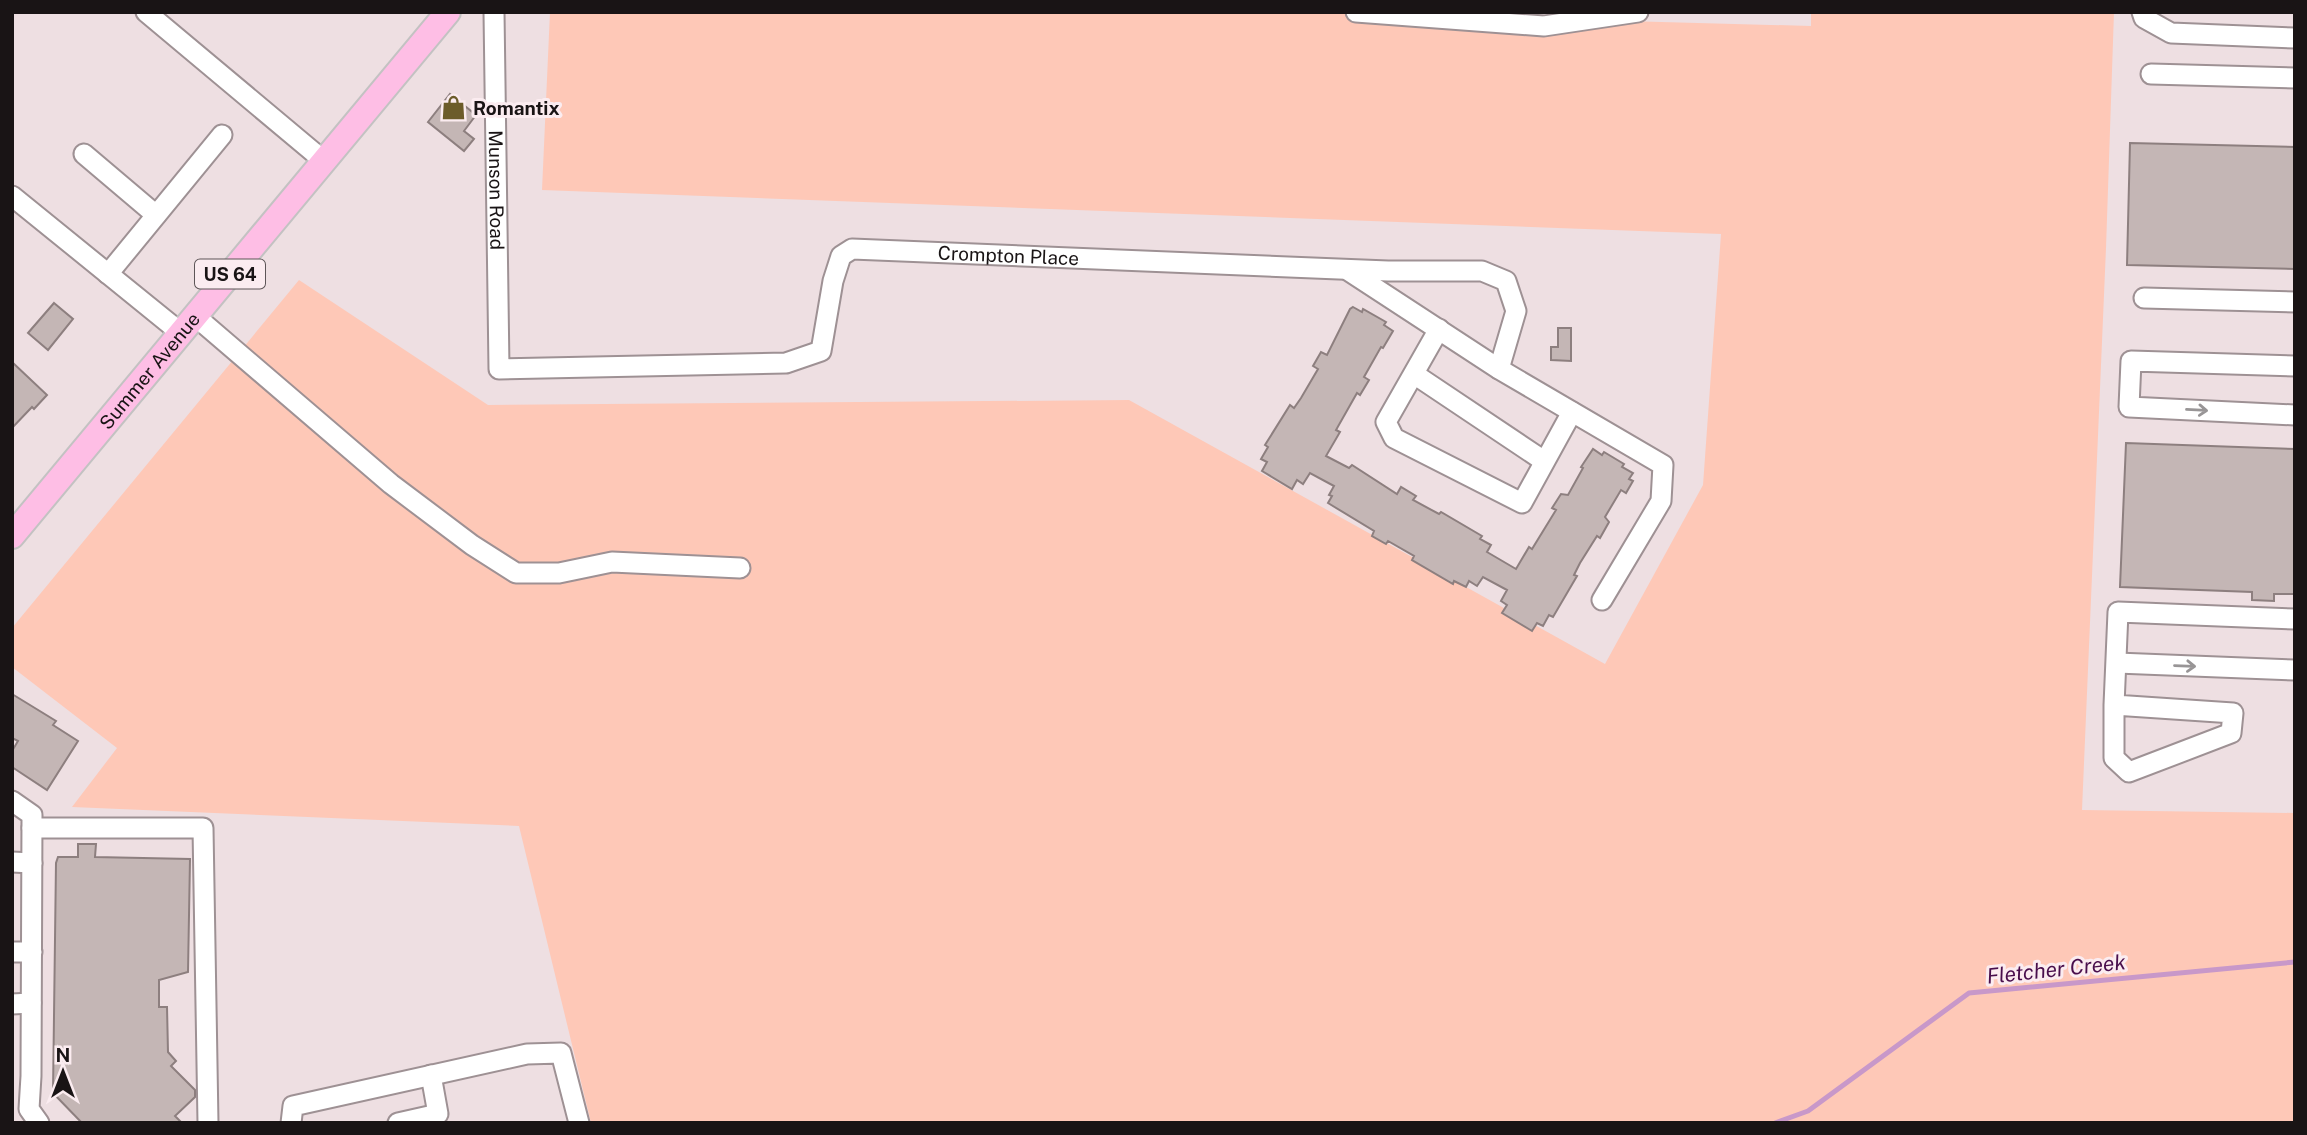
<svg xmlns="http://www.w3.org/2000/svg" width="2307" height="1135" viewBox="0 0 2307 1135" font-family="'Public Sans',sans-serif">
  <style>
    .green { fill: #fec8b7 }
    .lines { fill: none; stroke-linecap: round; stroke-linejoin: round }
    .stream { stroke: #c898c9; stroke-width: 5 }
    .building { fill: #c4b6b5; stroke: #8d7f7f; stroke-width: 2 }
    .minor-casing { stroke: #9e9194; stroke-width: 23 }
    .major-casing { stroke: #c3c2c2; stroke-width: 28 }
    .minor { stroke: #fff; stroke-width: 19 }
    .major { stroke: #febee5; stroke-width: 24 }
    .oneway { stroke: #989596 }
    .labels { text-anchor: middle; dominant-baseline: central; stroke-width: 6; stroke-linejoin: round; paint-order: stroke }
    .shield { fill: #fbecf0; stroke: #5d5557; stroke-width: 2 }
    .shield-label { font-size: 18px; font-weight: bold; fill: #191415 }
    .poi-label { font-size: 19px; font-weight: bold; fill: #191415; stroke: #fbecf0; text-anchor: start }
    .street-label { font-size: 19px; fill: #191415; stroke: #fbecf0 }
    .water-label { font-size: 21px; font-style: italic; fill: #490e4c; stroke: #fbecf0 }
  </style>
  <rect width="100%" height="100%" fill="#eedfe2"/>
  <polygon class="green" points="550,12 1292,12 1811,26 1811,12 2114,12 2106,248 2082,810 2295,813 2295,1123 591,1123 519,826 72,807 117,748 12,667 12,628 299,280 488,405 1129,400 1605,664 1703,485 1721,234 542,190"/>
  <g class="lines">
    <polyline class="stream" points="1775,1123 1808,1111 1969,993 2295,962"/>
  </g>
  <g class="building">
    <polygon points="450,94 476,115 464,131 474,139 464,151 428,122"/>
    <polygon points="2130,143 2295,147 2295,269 2127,265"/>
    <polygon points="54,303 73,319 48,350 28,333"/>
    <polygon points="1353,307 1362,312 1363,309 1386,322 1384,325 1393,331 1383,348 1381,347 1364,377 1369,380 1360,395 1357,393 1336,430 1340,432 1326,456 1349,468 1352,465 1397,494 1401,487 1416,496 1413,500 1439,514 1441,512 1482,536 1480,539 1491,545 1487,552 1516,569 1529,547 1532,549 1556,510 1552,508 1561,494 1568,495 1583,468 1581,467 1593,449 1602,455 1604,452 1624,464 1622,467 1633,473 1629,479 1633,481 1626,493 1621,490 1605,517 1609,522 1600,538 1597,536 1580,563 1574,575 1577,576 1553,617 1549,615 1543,626 1537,623 1532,631 1502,613 1507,605 1501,601 1507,590 1483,577 1477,586 1469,581 1466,587 1454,581 1453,584 1412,560 1414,556 1388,541 1386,544 1372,536 1374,531 1328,503 1332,496 1329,495 1334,486 1310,473 1303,484 1297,480 1292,489 1262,471 1267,462 1261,459 1268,447 1265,445 1290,405 1294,408 1301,398 1318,369 1313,366 1321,352 1327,355 1350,309"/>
    <polygon points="1558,328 1571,328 1571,361 1551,360 1551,347 1558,347"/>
    <polygon points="12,362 47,395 34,409 32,407 12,428"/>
    <polygon points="2126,443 2295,449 2295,594 2274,594 2274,601 2252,600 2252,592 2120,587"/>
    <polygon points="12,694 56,721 53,725 78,741 47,790 12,767 12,751 18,741 12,738"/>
    <polygon points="78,844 96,844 95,857 190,859 188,972 159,980 159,1007 167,1007 168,1052 176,1061 171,1066 195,1090 195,1097 175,1116 182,1123 82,1123 53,1093 56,863 58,857 78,857"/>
  </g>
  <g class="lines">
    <defs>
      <g id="minor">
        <polyline points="146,12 324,161"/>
        <path id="s1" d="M 494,12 L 499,369 L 786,363 L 821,351 L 833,281 L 841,256 L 852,249 L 1388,271 L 1482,271 L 1506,281 L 1516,311 L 1499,369"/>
        <polyline points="1356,12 1544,26 1638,12"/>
        <polyline points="2142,12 2144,18 2171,33 2295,38"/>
        <polyline points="2151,74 2295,78"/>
        <polyline points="84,154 156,215"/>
        <polyline points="12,196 181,333"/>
        <polyline points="1349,271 1499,369 1663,465 1661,501 1602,600"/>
        <polyline points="108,274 222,135"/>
        <polyline points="2144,298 2295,302"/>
        <polyline points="195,316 391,484 472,545 516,573 559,573 612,562 740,568"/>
        <polyline points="1439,329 1386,422 1394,438 1522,503 1572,412"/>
        <polyline points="2295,366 2131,361 2129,407 2295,415"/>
        <polyline points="1414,374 1544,461"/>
        <polyline points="2117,663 2295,670"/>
        <polyline points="2114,705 2114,758 2129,772 2231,733 2233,713 2114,705 2118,612 2295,619"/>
        <polyline points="12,801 32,815 31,1076 29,1109 39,1123"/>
        <polyline points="32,828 203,828 208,1123"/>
        <polyline points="12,862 32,863"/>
        <polyline points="12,952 32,952"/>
        <polyline points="12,1004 31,1003"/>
        <polyline points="291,1123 293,1106 527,1054 561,1053 579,1123"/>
        <polyline points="398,1123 438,1114 431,1075"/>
      </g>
      <g id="major">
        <path id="s2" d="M 12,536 L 448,12"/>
      </g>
    </defs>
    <use href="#minor" class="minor-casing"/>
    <use href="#major" class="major-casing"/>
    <use href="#minor" class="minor"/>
    <use href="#major" class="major"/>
  </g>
  <defs><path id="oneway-shaft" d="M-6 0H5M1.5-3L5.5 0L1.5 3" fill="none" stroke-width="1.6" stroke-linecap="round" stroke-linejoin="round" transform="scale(1.75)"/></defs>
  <g class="oneway">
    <use href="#oneway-shaft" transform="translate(2197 410) rotate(3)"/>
    <use href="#oneway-shaft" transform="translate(2185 666) rotate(2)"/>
  </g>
  <defs>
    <symbol id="shop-bare" viewBox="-9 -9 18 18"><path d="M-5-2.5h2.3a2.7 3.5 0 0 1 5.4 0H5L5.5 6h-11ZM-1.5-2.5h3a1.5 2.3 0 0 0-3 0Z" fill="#6c5c2a" stroke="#fbecf0" stroke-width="2.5" paint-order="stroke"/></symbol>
  </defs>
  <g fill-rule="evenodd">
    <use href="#shop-bare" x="436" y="90" width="35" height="35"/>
  </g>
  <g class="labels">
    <rect class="shield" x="195" y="259.5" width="70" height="29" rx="5"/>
    <g class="shield-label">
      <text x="230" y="274">US 64</text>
    </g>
    <g class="poi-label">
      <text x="473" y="108">Romantix</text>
    </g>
    <g class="street-label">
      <text stroke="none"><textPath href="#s1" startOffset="178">Munson Road</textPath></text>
      <text stroke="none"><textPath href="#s1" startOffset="948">Crompton Place</textPath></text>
      <text stroke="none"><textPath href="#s2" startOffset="215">Summer Avenue</textPath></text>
    </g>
    <g class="water-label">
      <text transform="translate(2056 969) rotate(-6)">Fletcher Creek</text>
    </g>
  </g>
  <rect width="2307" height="1135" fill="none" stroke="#191415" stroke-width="28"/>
  <g transform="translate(63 1072)" stroke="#fbecf0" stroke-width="5" paint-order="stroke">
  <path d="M0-5L12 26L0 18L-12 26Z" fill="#191415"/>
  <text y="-10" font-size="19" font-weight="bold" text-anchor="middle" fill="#191415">N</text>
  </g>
</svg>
